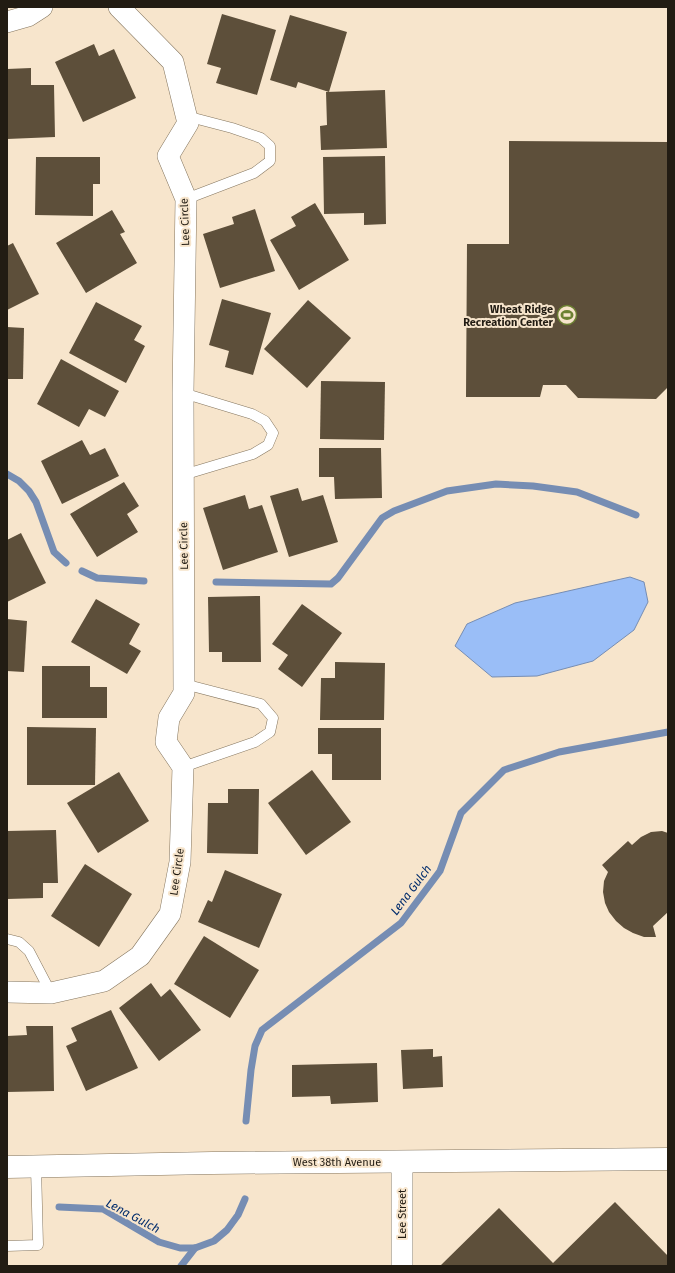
<svg xmlns="http://www.w3.org/2000/svg" width="675" height="1273" viewBox="0 0 675 1273" font-family="'Fira Sans',sans-serif">
  <style>
    .water { fill: #9abef7; stroke: #768db3 }
    .lines { fill: none; stroke-linecap: round; stroke-linejoin: round }
    .stream { stroke: #768db3; stroke-width: 7 }
    .building { fill: #5d4f3a }
    .service-casing { stroke: #85765f; stroke-width: 11 }
    .minor-casing { stroke: #85765f; stroke-width: 22 }
    .tertiary-casing { stroke: #85765f; stroke-width: 23 }
    .service { stroke: #fff; stroke-width: 10 }
    .minor { stroke: #fff; stroke-width: 21 }
    .tertiary { stroke: #fff; stroke-width: 22 }
    .labels { text-anchor: middle; dominant-baseline: central; stroke-width: 4; stroke-linejoin: round; paint-order: stroke }
    .street-label { font-size: 11px; fill: #221c13; stroke: #f7e5cc }
    .poi-label { font-size: 11px; font-weight: bold; fill: #221c13; stroke: #f7e5cc; text-anchor: end }
    .water-label { font-size: 12px; font-style: italic; fill: #012c6c; stroke: #f7e5cc }
  </style>
  <rect width="100%" height="100%" fill="#f7e5cc"/>
  <polygon class="water" points="630,577 644,582 648,602 634,630 593,661 537,676 492,677 455,646 467,624 515,603"/>
  <g class="lines">
    <g class="stream">
      <polyline points="7,474 19,481 29,491 36,502 54,552 66,563"/>
      <polyline points="82,571 97,578 144,581"/>
      <polyline points="216,582 331,584 338,578 382,518 394,511 447,491 496,484 533,486 577,492 636,515"/>
      <polyline points="246,1121 251,1070 255,1046 262,1030 401,923 440,871 461,813 504,770 559,752 668,732"/>
      <polyline points="59,1207 103,1209 159,1242 180,1248 195,1248 214,1241 227,1230 238,1215 245,1199"/>
      <polyline points="181,1266 195,1248"/>
    </g>
  </g>
  <g class="building">
    <polygon points="222,14 276,30 257,95 216,83 221,68 207,64"/>
    <polygon points="290,15 347,32 329,92 298,82 296,88 270,80"/>
    <polygon points="94,44 99,56 114,49 136,98 83,122 55,62"/>
    <polygon points="31,68 31,85 54,85 55,137 7,139 7,69"/>
    <polygon points="385,90 387,148 321,150 320,126 327,125 326,92"/>
    <polygon points="509,141 668,142 668,387 656,399 578,398 566,385 543,385 540,397 466,397 467,244 509,244"/>
    <polygon points="385,156 386,224 364,225 364,213 324,214 323,157"/>
    <polygon points="36,157 100,157 100,184 93,184 93,216 35,215"/>
    <polygon points="315,203 349,260 299,290 270,240 296,226 291,217"/>
    <polygon points="255,209 275,271 220,288 203,234 234,224 232,217"/>
    <polygon points="112,210 125,232 120,234 137,263 86,293 56,243"/>
    <polygon points="13,243 39,294 7,310 7,246"/>
    <polygon points="222,299 271,313 253,375 225,367 229,351 209,345"/>
    <polygon points="308,300 351,338 307,388 264,349"/>
    <polygon points="96,302 142,326 134,340 145,346 126,383 69,353"/>
    <polygon points="7,327 24,328 23,379 7,379"/>
    <polygon points="61,359 119,391 105,417 89,409 79,427 37,404"/>
    <polygon points="321,381 385,382 384,440 320,439"/>
    <polygon points="82,440 90,455 105,448 119,476 62,504 41,461"/>
    <polygon points="319,448 381,448 382,498 335,499 334,477 319,477"/>
    <polygon points="124,482 139,506 127,514 138,532 97,557 70,514"/>
    <polygon points="298,488 302,501 323,495 338,542 289,557 270,496"/>
    <polygon points="245,495 249,509 262,505 278,552 223,570 203,508"/>
    <polygon points="21,533 46,583 7,602 7,540"/>
    <polygon points="260,596 261,662 222,662 222,652 209,652 208,597"/>
    <polygon points="96,599 140,624 129,644 141,651 127,674 71,642"/>
    <polygon points="302,604 342,633 302,687 278,669 288,655 272,644"/>
    <polygon points="7,619 27,621 24,672 7,671"/>
    <polygon points="335,662 385,663 384,720 320,720 321,678 335,678"/>
    <polygon points="42,666 90,666 90,687 107,687 107,718 42,718"/>
    <polygon points="27,727 96,728 95,785 27,785"/>
    <polygon points="318,728 381,728 381,780 332,780 332,754 318,754"/>
    <polygon points="312,770 351,822 306,855 268,803"/>
    <polygon points="119,772 149,821 98,853 67,803"/>
    <polygon points="228,789 259,789 258,854 207,853 208,803 228,803"/>
    <polygon points="56,830 58,883 43,883 43,898 7,899 7,831"/>
    <polygon points="662,831 668,833 668,912 653,926 656,937 644,937 633,933 624,928 616,921 609,912 605,903 603,892 604,881 608,872 602,865 628,841 632,845 641,837 651,832"/>
    <polygon points="85,864 132,894 99,947 51,916"/>
    <polygon points="225,870 282,894 259,948 198,922 208,900 212,902"/>
    <polygon points="204,936 259,970 230,1018 174,984"/>
    <polygon points="151,983 161,997 170,989 201,1030 159,1061 119,1008"/>
    <polygon points="111,1010 138,1068 86,1091 66,1046 77,1041 71,1028"/>
    <polygon points="26,1026 53,1026 54,1091 7,1092 7,1036 27,1035"/>
    <polygon points="433,1049 433,1057 442,1056 443,1087 403,1089 401,1050"/>
    <polygon points="377,1063 378,1102 331,1104 330,1096 292,1097 292,1065"/>
    <polygon points="615,1202 668,1256 668,1266 440,1266 499,1208 553,1263"/>
  </g>
  <g class="lines">
    <defs>
      <g id="service">
        <polyline points="186,116 232,128 261,138 270,146 270,161 254,173 186,199"/>
        <polyline points="183,393 252,414 265,421 273,433 268,445 253,454 183,475"/>
        <polyline points="183,767 255,742 270,732 273,718 261,704 184,684"/>
        <polyline points="7,939 19,942 29,951 51,993"/>
        <polyline points="7,1246 38,1245 36,1167"/>
      </g>
      <g id="minor">
        <polyline points="7,22 28,16 42,7"/>
        <polyline points="7,992 51,993 104,981 140,956 170,914 180,862 183,767 166,742 169,718 184,693 183,393 186,199 168,156 188,123 173,62 119,7"/>
        <polyline points="402,1162 402,1266"/>
      </g>
      <polyline id="tertiary" points="7,1167 212,1163 668,1159"/>
    </defs>
    <use href="#service" class="service-casing"/>
    <use href="#minor" class="minor-casing"/>
    <use href="#tertiary" class="tertiary-casing"/>
    <use href="#service" class="service"/>
    <use href="#minor" class="minor"/>
    <use href="#tertiary" class="tertiary"/>
  </g>
  <defs>
    <symbol id="stadium-ring" viewBox="-11 -11 22 22"><circle r="9.5" fill="#f7e5cc" stroke="#6c8132" stroke-width="1.5"/><path d="M0-5a6.5 5 0 1 0 0 10a6.5 5 0 1 0 0-10ZM-3.5-1.8h7v3.6h-7Z" fill="#6c8132"/></symbol>
  </defs>
  <g fill-rule="evenodd">
    <use href="#stadium-ring" x="556" y="304" width="22" height="22"/>
  </g>
  <g class="labels">
    <g class="street-label">
      <text transform="translate(185 222) rotate(-92)">Lee Circle</text>
      <text transform="translate(184 546) rotate(-91)">Lee Circle</text>
      <text transform="translate(177 872) rotate(-82)">Lee Circle</text>
      <text x="337" y="1162">West 38th Avenue</text>
      <text transform="translate(402 1214) rotate(-90)">Lee Street</text>
    </g>
    <g class="poi-label">
      <text x="553" y="309">Wheat Ridge<tspan x="553" dy="13">Recreation Center</tspan></text>
    </g>
    <g class="water-label">
      <text transform="translate(411 890) rotate(-53)">Lena Gulch</text>
      <text transform="translate(133 1216) rotate(28)">Lena Gulch</text>
    </g>
  </g>
  <rect width="675" height="1273" fill="none" stroke="#221c13" stroke-width="16"/>
</svg>
